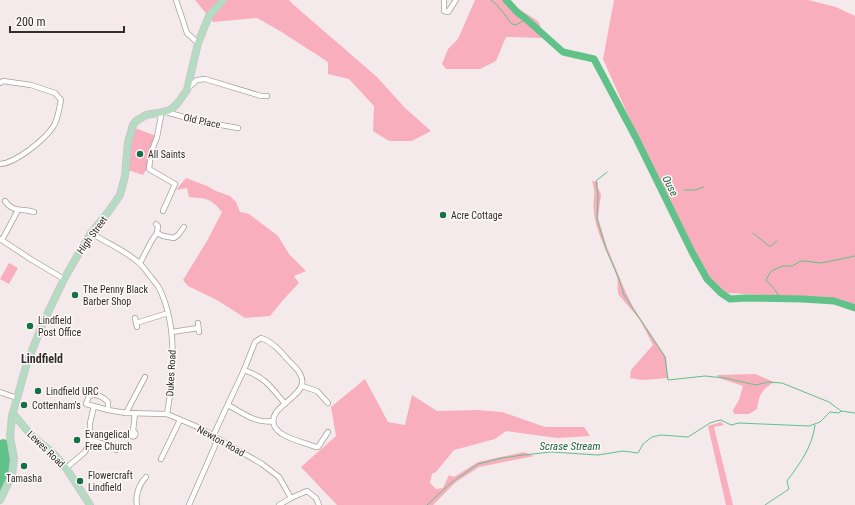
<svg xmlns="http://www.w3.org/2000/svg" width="855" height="505" viewBox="0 0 855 505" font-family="'Roboto Condensed',sans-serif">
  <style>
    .green { fill: #f9aebd }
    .water { fill: #61c289 }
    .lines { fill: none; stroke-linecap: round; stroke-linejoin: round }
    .stream { stroke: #61c289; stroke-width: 1 }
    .river { stroke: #61c289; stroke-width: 7 }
    .minor-casing { stroke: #a9a0a1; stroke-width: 6 }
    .major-casing { stroke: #c9c8c9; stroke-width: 8 }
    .minor { stroke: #fff; stroke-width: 4.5 }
    .major { stroke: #b4dcc3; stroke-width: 6 }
    .poi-dot { fill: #167043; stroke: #fef8f9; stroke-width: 1.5 }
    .labels { text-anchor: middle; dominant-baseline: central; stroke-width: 3; stroke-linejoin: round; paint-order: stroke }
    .street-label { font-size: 10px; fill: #312d2e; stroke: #fef8f9 }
    .poi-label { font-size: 10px; fill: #312d2e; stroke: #fef8f9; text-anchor: start }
    .water-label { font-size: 11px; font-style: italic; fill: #206540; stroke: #fef8f9 }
    .quarter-label { font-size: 12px; font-weight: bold; fill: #312d2e; stroke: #fef8f9 }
  </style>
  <rect width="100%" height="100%" fill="#f4e9eb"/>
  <g class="green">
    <polygon points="195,0 289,0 295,6 377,77 405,108 431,131 412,141 389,141 373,131 374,106 349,79 328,74 328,62 280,31 257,18 213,22"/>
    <polygon points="475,0 508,0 511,4 538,21 546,38 506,37 496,61 480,69 446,69 442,64 448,49 458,39"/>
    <polygon points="614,0 808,0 836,7 855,16 855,305 836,299 727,293 719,289 707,277 677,223 659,185 603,59"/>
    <polygon points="135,128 156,136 149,165 143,175 128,170 131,141"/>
    <path d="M 186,178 L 207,186 L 216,191 L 230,196 L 236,202 L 240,212 L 249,214 L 278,236 L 289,254 L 306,271 L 294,276 L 299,283 L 283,300 L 270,316 L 245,318 L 217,300 L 188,286 L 183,280 L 207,241 L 222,212 C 212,199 206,198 189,197 L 187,188 L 176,190 Z"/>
    <path d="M 592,181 L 598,182 L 598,188 L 601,194 L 598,218 L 607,247 L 623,286 L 633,307 L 666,357 L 668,378 L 642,380 L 630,378 L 631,370 L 653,345 L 640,320 L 619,295 C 616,289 619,283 617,277 C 610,255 596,235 594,212 C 592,199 597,196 592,181 Z"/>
    <polygon points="9,263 18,268 9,284 0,279"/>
    <path d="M 755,374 L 774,382 C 762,390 759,394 757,409 L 749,414 L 734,414 L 733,410 L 739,400 L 743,386 L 719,378 L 717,375 Z"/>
    <polygon points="365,379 388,422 405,425 412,395 437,411 477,410 502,412 545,427 584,427 590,436 557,438 506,431 495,439 454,450 436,472 432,474 430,483 436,489 443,488 449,475 454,477 478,462 524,452 534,456 479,467 456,482 433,505 337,505 301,467 336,436 331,407"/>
    <polygon points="721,422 724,425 714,427 733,505 726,505 708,426"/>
  </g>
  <polygon class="water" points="3,439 7,440 11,466 9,476 0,494 0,440"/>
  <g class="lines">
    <g class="stream">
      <polyline points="491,0 497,5 512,24 516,25 526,19"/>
      <polyline points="607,172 596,181 598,196 597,219 606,249 619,279 624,295 665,357 668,380 705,376 725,378 756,385 768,382 782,383 829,402 841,411"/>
      <path d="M 659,186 C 666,187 670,192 677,193"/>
      <polyline points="684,190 695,190 704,187"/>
      <polyline points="753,233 769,246 771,246 777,241"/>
      <polyline points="780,298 775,290 766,280 771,271 783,266 792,266 801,261 805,261 821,263 855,256"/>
      <polyline points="427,505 451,483 478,464 502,458 523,455 551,452 598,455 623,451 638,453 643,444 652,437 661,435 688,437 710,423 716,421 721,420 731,425 739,423 809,426 820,422 830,412 839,413 841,411 855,413"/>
      <path d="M 765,505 L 789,489 L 787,481 C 800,463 812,448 815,425"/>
    </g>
    <polyline class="river" points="506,0 517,12 526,19 563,52 594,59 636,138 692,252 707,279 721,293 730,299 746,298 803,299 834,301 855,308"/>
    <defs>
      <g id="minor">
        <polyline points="176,0 187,33 198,43"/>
        <polyline points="444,0 444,11 448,12 456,0"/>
        <path d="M 0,83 L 3,81 L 31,85 L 55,93 L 61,100 C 59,109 58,120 53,127 C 44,140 16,163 0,164"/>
        <polyline points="188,88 197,80 205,79 261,96 267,96"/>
        <polyline points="166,112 198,121 238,128"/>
        <polyline points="160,113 161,116 157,137 151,153 149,169 175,184 163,211"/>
        <path d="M 5,201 C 13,213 22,208 34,212"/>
        <path d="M 91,233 C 107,243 124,250 138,262 C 143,266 146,271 150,276 C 153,280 157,284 159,288 C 178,325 174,374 167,414"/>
        <polyline points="157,233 163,236 174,238 178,235 184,227"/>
        <polyline points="0,239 32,260 64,279"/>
        <polyline points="2,240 18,210"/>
        <polyline points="140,263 152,240 157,233 158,226 156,224"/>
        <polyline points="135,318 137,327"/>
        <polyline points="136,323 165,314 168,314"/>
        <polyline points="198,323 199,332"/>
        <polyline points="172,332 198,328"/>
        <path d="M 244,370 C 266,378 271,387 285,404"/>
        <polyline points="302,386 317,391 328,403"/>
        <polyline points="0,392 17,398"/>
        <path d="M 228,405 C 243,413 256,424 273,421"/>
        <path d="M 108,410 L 108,402 C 103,397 96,393 89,396 L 86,404 L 108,410 L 126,413 L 167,414 L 200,428 L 262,464 L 279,477 L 291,498"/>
        <polyline points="126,413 145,377"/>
        <polyline points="133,431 135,413"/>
        <circle cx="133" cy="434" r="2.5"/>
        <path d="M 213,436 L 244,370 L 255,342 L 261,338 C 273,342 281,352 289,361 C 295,367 304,375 302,384 C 299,399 268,408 274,425 C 275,428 279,432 282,434 C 292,440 305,443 316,447 L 318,447 L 328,432"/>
        <polyline points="90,440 107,445 116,450"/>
        <polyline points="161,459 180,420"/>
        <polyline points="66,468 85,452 90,440 90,423 94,406"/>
        <path d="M 137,505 C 135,496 139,484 146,477"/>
        <polyline points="189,505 218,439"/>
        <polyline points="279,505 291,498 307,491 316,498 319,505"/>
      </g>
      <g id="major">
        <polyline points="12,416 16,417 31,435 54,454 66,468 90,505"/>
        <polyline points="0,500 12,475 14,458 10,437 12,416 27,363 43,323 64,279 79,253 91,233 109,211 120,195 125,176 128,142 133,125 136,121 146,115 163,112 170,110 177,104 187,90 198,43 209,16 223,0"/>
      </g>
    </defs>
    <use href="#minor" class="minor-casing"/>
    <use href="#major" class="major-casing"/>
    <use href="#minor" class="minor"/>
    <use href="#major" class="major"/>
  </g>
  <g class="poi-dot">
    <circle cx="140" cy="154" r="4"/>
    <circle cx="443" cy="215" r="4"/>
    <circle cx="75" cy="295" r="4"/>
    <circle cx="30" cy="326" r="4"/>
    <circle cx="38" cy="391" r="4"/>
    <circle cx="24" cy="405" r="4"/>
    <circle cx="77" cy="440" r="4"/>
    <circle cx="24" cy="466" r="4"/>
    <circle cx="80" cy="481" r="4"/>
  </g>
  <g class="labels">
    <g class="street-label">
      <text transform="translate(202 121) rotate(12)">Old Place</text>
      <text transform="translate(92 235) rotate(-54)">High Street</text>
      <text transform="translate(171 373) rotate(-87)">Dukes Road</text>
      <text transform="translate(221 441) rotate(29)">Newton Road</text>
      <text transform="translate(46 449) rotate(44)">Lewes Road</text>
    </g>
    <g class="poi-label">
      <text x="148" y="154">All Saints</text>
      <text x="451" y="215">Acre Cottage</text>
      <text x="83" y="289">The Penny Black<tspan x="83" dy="12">Barber Shop</tspan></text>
      <text x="38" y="320">Lindfield<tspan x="38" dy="12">Post Office</tspan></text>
      <text x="46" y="391">Lindfield URC</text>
      <text x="32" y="405">Cottenham's</text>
      <text x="85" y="434">Evangelical<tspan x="85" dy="12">Free Church</tspan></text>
      <text x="88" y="475">Flowercraft<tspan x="88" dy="12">Lindfield</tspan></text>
      <text x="24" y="478" text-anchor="middle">Tamasha</text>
    </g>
    <g class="water-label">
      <text transform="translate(670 186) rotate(63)">Ouse</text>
      <text x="570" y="446">Scrase Stream</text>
    </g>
    <g class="quarter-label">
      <text x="42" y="359">Lindfield</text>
    </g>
  </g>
  <path d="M10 26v6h114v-6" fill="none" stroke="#312d2e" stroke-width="2"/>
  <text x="16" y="26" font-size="12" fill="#312d2e" stroke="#fef8f9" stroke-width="3" paint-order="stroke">200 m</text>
</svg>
